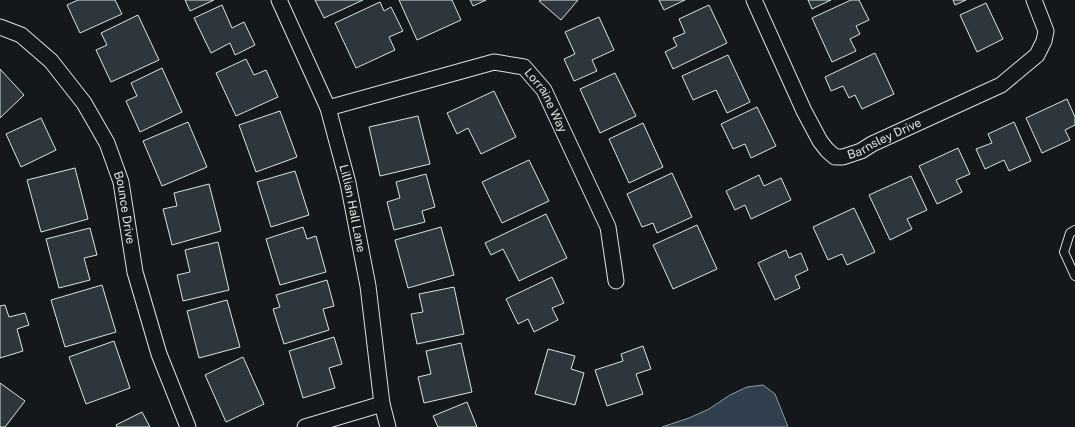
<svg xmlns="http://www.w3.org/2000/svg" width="1075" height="427" viewBox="0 0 1075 427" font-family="'Public Sans',sans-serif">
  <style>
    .water { fill: #2f3f4d; stroke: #939e99 }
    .building { fill: #2c363c; stroke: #d8e6dc }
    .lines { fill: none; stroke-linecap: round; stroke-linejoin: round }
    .lane-casing { stroke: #d8e6dc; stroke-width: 10 }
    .street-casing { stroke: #d8e6dc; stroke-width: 17 }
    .lane { stroke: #14181c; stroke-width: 8 }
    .street { stroke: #14181c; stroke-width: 15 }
    .labels { text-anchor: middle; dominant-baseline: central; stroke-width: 3; stroke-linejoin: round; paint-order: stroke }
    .street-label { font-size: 12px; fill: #d8e6dc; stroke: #14181c }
  </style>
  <rect width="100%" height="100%" fill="#14181c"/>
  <polygon class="water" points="763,385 775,394 788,427 662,427 689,418 709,409 730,395 747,387"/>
  <g class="building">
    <polygon points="78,0 115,0 122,14 80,33 67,5"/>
    <polygon points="185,0 214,0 190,11"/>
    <polygon points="315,0 363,0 324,18"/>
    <polygon points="399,0 452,0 461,20 417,40"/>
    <polygon points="470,0 486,0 473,6"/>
    <polygon points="541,0 578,0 561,20 539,1"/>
    <polygon points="659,0 685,0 664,10"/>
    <polygon points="808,0 831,0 812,9"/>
    <polygon points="851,0 859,0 869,20 856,26 860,34 850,39 856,51 832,62 812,18"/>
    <polygon points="953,0 966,0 955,5"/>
    <polygon points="380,2 384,11 391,7 403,31 389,37 395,50 356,68 335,23"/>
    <polygon points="986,3 1003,39 977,52 960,15"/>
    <polygon points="222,5 232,28 244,22 255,45 235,55 230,43 211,53 194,18"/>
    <polygon points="709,5 727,43 673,69 665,52 677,46 673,38 685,33 679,19"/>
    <polygon points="138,15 159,60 111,82 96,50 107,45 101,33"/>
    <polygon points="599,17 614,50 592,60 597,71 574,81 564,59 575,54 565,32"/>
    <polygon points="875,53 894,94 862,109 855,95 849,98 843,86 831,91 825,77"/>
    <polygon points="728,55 750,102 727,113 716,90 693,100 682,76"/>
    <polygon points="246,59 254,75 266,70 278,97 236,116 216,73"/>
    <polygon points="162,68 182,112 140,132 126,101 137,96 131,83"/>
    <polygon points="0,69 24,95 0,118"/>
    <polygon points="615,73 636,116 600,133 580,89"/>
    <polygon points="494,91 516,137 481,154 468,128 457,134 447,113"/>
    <polygon points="1067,99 1075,117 1075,125 1065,130 1070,140 1042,153 1026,118"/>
    <polygon points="757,107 776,146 751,158 745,144 733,149 721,124"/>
    <polygon points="280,111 297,157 256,172 239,125"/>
    <polygon points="418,116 430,164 380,176 369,127"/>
    <polygon points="41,118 56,150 21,167 6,134"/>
    <polygon points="188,122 207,167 162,186 143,141"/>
    <polygon points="1014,122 1031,161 1009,171 1004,160 985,169 976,149 992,143 988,134"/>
    <polygon points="643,123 663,167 629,183 609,139"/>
    <polygon points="958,148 970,174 956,180 962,192 937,204 919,166"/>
    <polygon points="529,160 549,201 502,223 482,182"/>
    <polygon points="75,168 88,219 41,232 27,180"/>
    <polygon points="295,171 309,215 271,227 257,182"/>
    <polygon points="672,173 692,217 657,233 653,223 642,227 627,194"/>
    <polygon points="426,174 435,207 422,211 425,222 394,230 387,202 400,198 396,182"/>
    <polygon points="759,175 764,186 781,178 791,200 751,219 745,205 735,210 726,191"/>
    <polygon points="911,176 927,210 907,219 912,229 890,240 869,195"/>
    <polygon points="209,184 221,231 172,245 163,209 177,206 174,193"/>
    <polygon points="854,208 875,252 847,265 842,254 828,260 813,227"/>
    <polygon points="546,214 567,258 519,281 503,249 491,255 485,243"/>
    <polygon points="697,225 717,269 673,289 653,245"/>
    <polygon points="303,227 307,239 316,236 326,272 280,285 266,239"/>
    <polygon points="441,227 454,275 408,288 395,240"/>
    <polygon points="90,228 97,255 84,258 90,280 59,288 46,239"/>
    <polygon points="218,242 229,290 183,301 177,275 190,272 185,250"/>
    <polygon points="786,250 789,258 801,253 808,270 795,276 800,288 775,300 758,263"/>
    <polygon points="552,277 564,303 552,308 558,320 534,332 528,319 518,324 506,299"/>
    <polygon points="327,280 334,306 323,309 329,330 284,344 273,309 280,307 276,295"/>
    <polygon points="102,285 116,332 65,347 51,300"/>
    <polygon points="454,287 464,334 417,344 411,314 423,312 419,294"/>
    <polygon points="227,300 240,347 199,358 187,311"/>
    <polygon points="5,305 9,317 25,313 29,325 17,329 23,351 0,358 0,306"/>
    <polygon points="334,337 342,364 329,368 335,388 303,398 289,351"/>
    <polygon points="114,341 130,388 86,404 69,357"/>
    <polygon points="461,343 472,392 424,403 418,377 431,374 426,351"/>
    <polygon points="643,346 651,369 636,374 643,394 607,406 595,370 623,361 621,354"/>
    <polygon points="548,349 575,356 571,369 584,373 575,405 535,394"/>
    <polygon points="243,357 264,404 226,422 205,375"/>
    <polygon points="0,383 25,401 5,427 0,427"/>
    <polygon points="467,402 477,427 438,427 433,416"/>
    <polygon points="142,412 150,427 117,427 116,425"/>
  </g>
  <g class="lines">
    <defs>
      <polyline id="lane" points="1075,230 1070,233 1064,252 1075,276"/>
      <g id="street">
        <path id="s1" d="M 279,0 L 328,108 L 348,183 L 368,286 L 382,404 L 388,427"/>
        <path id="s2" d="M 754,0 L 804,111 L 820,141 L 827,150 L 835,157 L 843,157 L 861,151 L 872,144 L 1001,85 L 1037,55 L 1044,41 L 1046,31 L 1034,0"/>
        <path id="s3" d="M 0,27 L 21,35 L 51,61 L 84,103 L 107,143 L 121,182 L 135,272 L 159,354 L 188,427"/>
        <path id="s4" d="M 328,108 L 494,62 L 524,67 L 544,90 L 608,227 L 616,281"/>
        <polyline points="305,427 382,404"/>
      </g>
    </defs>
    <use href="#lane" class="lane-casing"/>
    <use href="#street" class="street-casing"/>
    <use href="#lane" class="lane"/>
    <use href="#street" class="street"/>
  </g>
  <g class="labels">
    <g class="street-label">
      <text stroke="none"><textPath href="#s4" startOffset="243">Lorraine Way</textPath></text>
      <text stroke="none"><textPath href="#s2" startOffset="231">Barnsley Drive</textPath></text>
      <text stroke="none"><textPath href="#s3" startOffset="229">Bounce Drive</textPath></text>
      <text stroke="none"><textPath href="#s1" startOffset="222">Lillian Hall Lane</textPath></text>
    </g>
  </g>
</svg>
